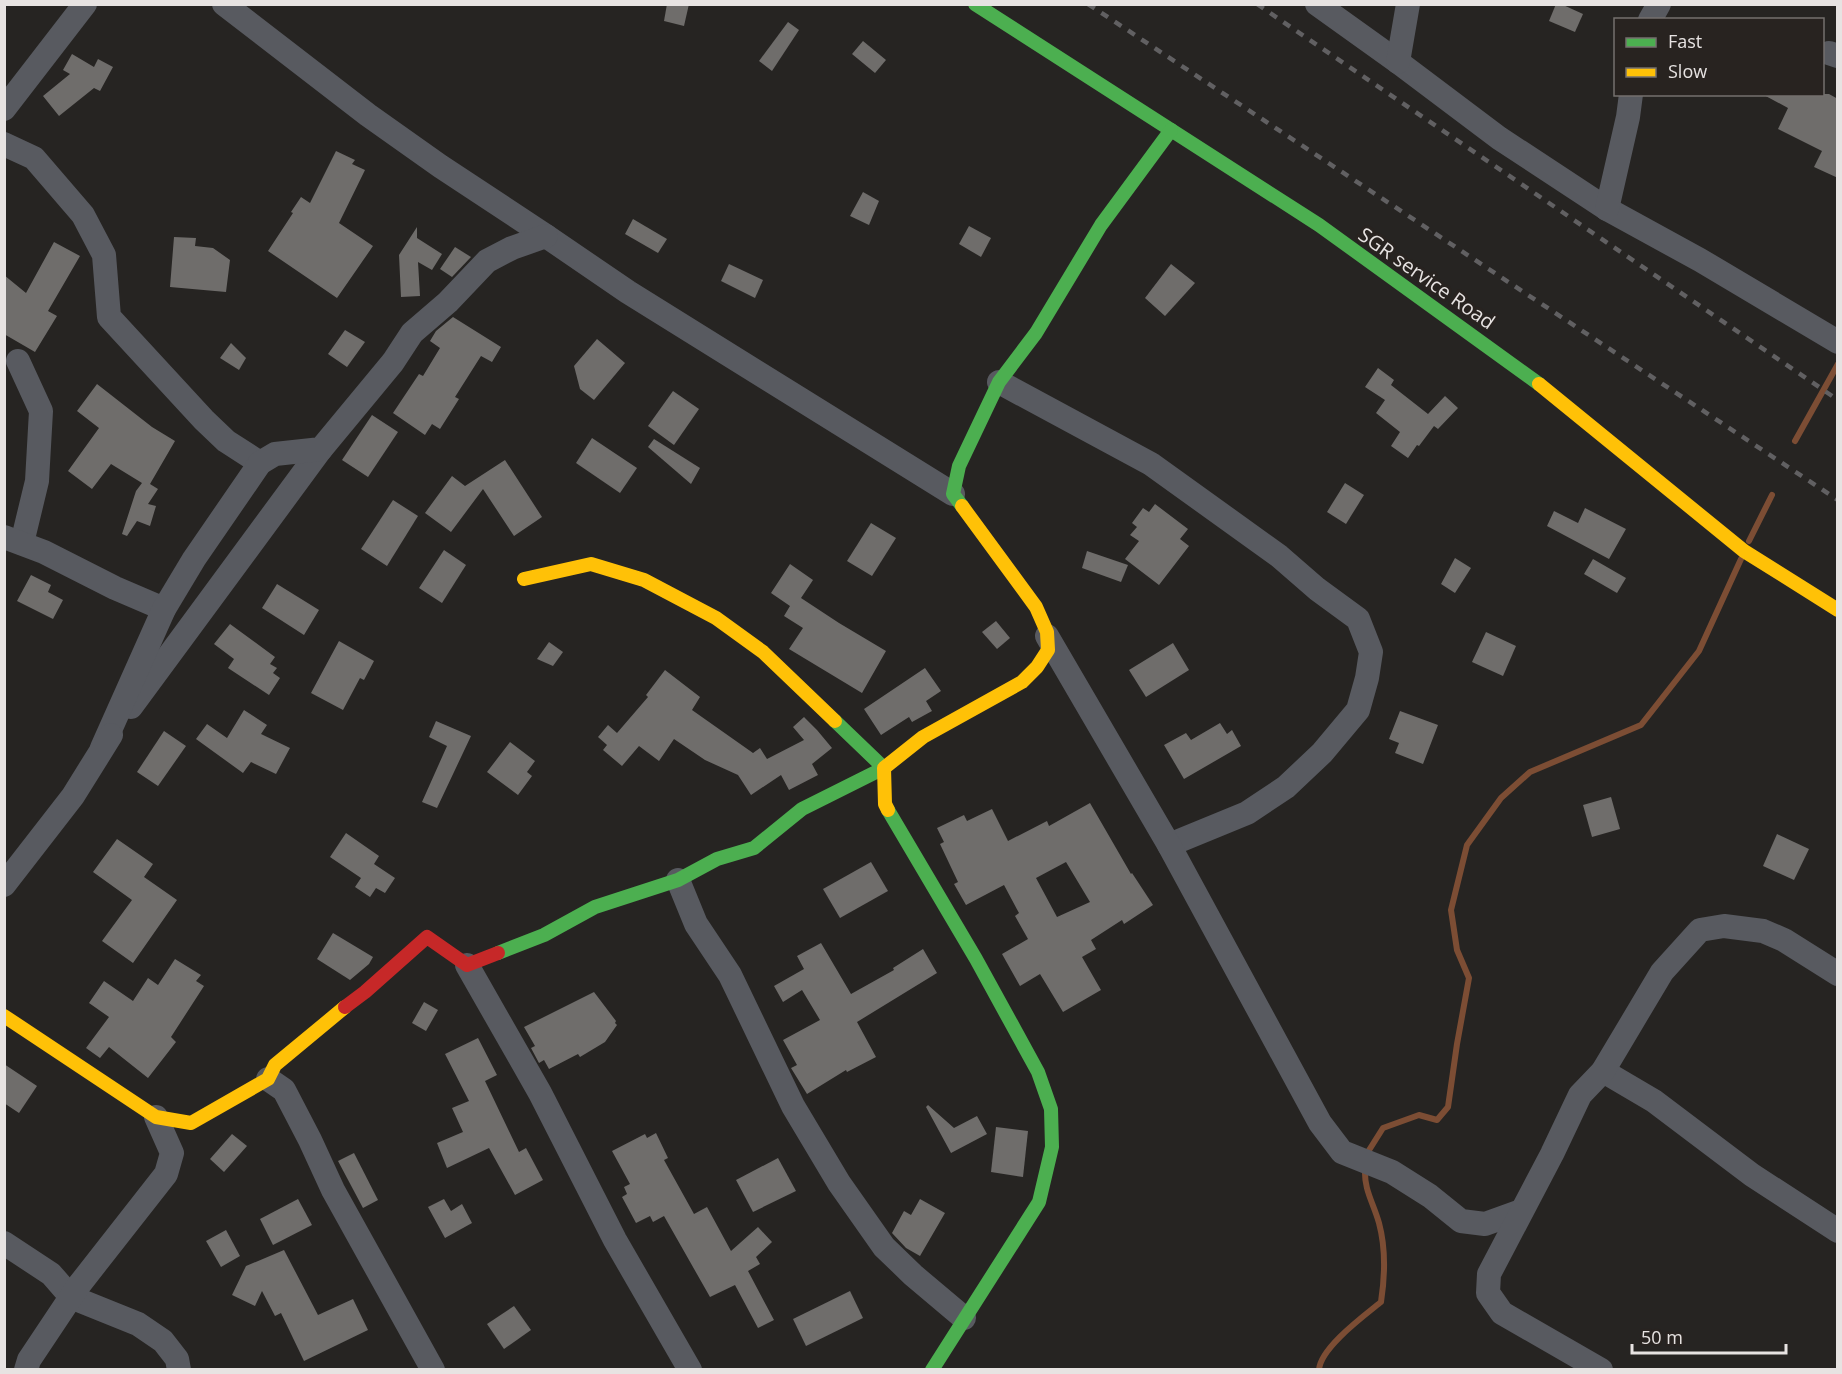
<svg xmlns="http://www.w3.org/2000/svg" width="1842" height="1374" viewBox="0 0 1842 1374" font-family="'Open Sans',sans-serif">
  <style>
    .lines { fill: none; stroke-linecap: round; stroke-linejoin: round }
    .stream { stroke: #7c4d34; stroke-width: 6 }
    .building { fill: #6f6d6b; fill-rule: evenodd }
    .street { stroke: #585a60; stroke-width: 24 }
    .fast { stroke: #4caf50; stroke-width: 14 }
    .slow { stroke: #ffc107; stroke-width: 14 }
    .jam { stroke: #c62828; stroke-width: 14 }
    .rail { stroke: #616062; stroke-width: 4.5; stroke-dasharray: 8 8; stroke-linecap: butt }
    .labels { text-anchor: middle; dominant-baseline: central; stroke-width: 6; stroke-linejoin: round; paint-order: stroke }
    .street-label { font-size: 20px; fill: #e7e3e2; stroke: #282320 }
  </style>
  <rect width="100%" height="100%" fill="#262422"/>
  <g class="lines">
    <g class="stream">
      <polyline points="1795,441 1838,364"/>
      <polyline points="1749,541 1772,495"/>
      <polyline points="1366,1155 1383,1128 1419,1115 1437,1120 1448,1107 1457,1044 1469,978 1457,950 1451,910 1467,845 1501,798 1530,772 1641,725 1699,651 1741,559"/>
      <path d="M 1319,1370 C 1320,1348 1365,1315 1381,1302 C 1385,1276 1386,1249 1379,1223 C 1373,1202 1364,1190 1365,1169"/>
    </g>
  </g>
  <g class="building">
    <polygon points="667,4 689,4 684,26 664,21"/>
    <polygon points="1556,4 1561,4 1583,14 1575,32 1549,21"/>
    <polygon points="788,22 799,30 772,71 759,61"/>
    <polygon points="863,41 886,60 875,73 852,54"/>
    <polygon points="72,54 94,67 98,59 113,67 100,91 94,88 59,116 43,96 70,74 63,70"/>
    <polygon points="1762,94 1829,94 1838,99 1838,178 1814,167 1822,151 1778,129 1788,108"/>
    <polygon points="336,151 355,160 352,164 365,170 339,223 373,246 337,298 268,251 293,213 291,212 301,197 310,203"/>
    <polygon points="863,192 879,201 869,225 850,216"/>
    <polygon points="633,219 667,239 658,253 625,234"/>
    <polygon points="969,226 991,238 981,257 959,244"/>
    <polygon points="417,227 417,238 442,254 432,270 418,262 420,296 401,297 399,255"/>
    <polygon points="174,237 196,238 195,246 213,248 230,260 226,292 170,287"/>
    <polygon points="54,242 80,256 48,311 57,316 35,352 4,334 4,275 26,293"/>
    <polygon points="455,247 471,257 452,277 440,269"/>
    <polygon points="729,264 763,280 755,298 721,281"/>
    <polygon points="1171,264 1195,283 1165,316 1145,298"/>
    <polygon points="453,317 501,347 492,362 481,356 455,397 459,399 440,429 432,424 425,435 393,413 419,374 423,376 440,348 430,341 436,331"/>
    <polygon points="345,330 365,342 347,367 328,354"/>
    <polygon points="597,339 625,363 594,400 580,389 574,366"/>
    <polygon points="231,343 246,358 239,370 220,358"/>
    <polygon points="1378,368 1394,380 1391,385 1428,414 1445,396 1458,408 1438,429 1434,426 1419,446 1417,445 1408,458 1391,446 1400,432 1376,413 1385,400 1365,387"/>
    <polygon points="97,384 152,427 175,441 150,484 158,489 148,504 156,506 150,526 137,521 127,536 122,534 136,491 142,483 111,464 92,489 68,471 99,428 77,411"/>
    <polygon points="673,391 699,409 674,445 648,426"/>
    <polygon points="372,415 398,432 368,477 342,460"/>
    <polygon points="592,438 637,468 620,493 576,463"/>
    <polygon points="654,439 700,468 691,484 648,447"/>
    <polygon points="505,460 542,517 514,536 483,489 451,532 425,513 452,476 465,486"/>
    <polygon points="1345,483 1364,495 1346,524 1327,512"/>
    <polygon points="393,500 418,516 387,566 361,549"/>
    <polygon points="1155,504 1188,529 1180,539 1189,546 1159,585 1125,559 1139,541 1130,535 1137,527 1132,523 1143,508 1149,512"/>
    <polygon points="1585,508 1626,529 1609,559 1547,526 1554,511 1578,523"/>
    <polygon points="871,523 896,538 872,576 847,561"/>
    <polygon points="444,550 466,565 442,603 419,588"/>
    <polygon points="1087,551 1128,565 1121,582 1082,568"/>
    <polygon points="1455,558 1471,568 1455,593 1441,584"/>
    <polygon points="1593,559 1626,578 1617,593 1584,574"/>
    <polygon points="790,564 813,580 801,598 839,623 886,651 862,693 789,649 803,628 784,616 790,606 771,593"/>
    <polygon points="31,575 51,585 48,592 63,600 53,619 17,601"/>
    <polygon points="277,584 319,610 304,635 262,608"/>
    <polygon points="996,621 1010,638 997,649 982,632"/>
    <polygon points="230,624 275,657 270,664 277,668 273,673 280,678 269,695 228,668 234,659 214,644"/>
    <polygon points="1486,632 1516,646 1503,676 1472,662"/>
    <polygon points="339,641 374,661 364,680 360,678 343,710 311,693"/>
    <polygon points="549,642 563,652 553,666 537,659"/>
    <polygon points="1173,643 1189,670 1146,697 1129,670"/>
    <polygon points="925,668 941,691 926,701 932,711 912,722 909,717 881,735 864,709"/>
    <polygon points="665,670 700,697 692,710 753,753 760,748 767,759 804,740 793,727 804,717 817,730 832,748 812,764 818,775 789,790 781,775 751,795 738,775 705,760 674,739 659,761 639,746 622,766 603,750 607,745 598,737 608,725 617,733 648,697 646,695"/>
    <polygon points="244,710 267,725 261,734 290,748 276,774 251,762 243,773 196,739 207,724 227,738"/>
    <polygon points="1400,711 1438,725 1423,764 1395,753 1399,743 1389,739"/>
    <polygon points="436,721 471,736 437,808 422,802 447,746 429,737"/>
    <polygon points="1220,723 1227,734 1232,730 1241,746 1184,779 1164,745 1186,733 1191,740"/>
    <polygon points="164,731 186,746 158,786 137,772"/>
    <polygon points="510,742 535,761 527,772 532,776 518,795 487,772"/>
    <polygon points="1611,797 1620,829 1592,837 1583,805"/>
    <path d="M 1090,803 L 1131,874 L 1132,873 L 1153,905 L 1124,924 L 1122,920 L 1091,940 L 1096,949 L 1082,957 L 1101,990 L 1063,1012 L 1040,974 L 1020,986 L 1002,954 L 1028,939 L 1015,916 L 1019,913 L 1004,885 L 966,905 L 954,884 L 958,882 L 940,844 L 944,842 L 937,828 L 964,815 L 967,821 L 992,809 L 1008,841 L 1047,821 L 1049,826 ZM 1066,862 L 1090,902 L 1057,917 L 1036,878 Z"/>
    <polygon points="346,833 379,856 374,864 395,878 385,893 376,888 370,897 355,887 361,878 330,857"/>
    <polygon points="1777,834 1809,849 1794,880 1763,866"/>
    <polygon points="117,839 153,864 144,877 177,900 133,963 102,941 132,900 93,872"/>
    <polygon points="871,862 888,891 840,918 823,889"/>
    <polygon points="333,933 373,957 369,964 350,980 317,959"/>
    <polygon points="821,943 851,994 894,970 893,968 923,949 937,973 857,1022 876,1057 847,1072 846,1070 807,1094 791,1068 797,1065 783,1040 820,1020 802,990 783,1002 774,986 804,969 797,956"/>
    <polygon points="175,959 201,975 196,981 204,986 171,1037 176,1042 148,1078 109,1047 100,1058 86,1048 109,1017 89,1003 104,981 133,1001 148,978 158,985"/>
    <polygon points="594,992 616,1021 615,1023 617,1025 605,1042 580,1057 578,1054 549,1069 544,1060 539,1063 531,1048 535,1046 524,1027"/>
    <polygon points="424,1002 438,1010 426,1031 412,1023"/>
    <polygon points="478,1038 497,1075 485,1081 519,1152 526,1148 543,1180 515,1195 489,1148 447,1168 437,1143 463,1132 452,1108 469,1101 445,1054"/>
    <polygon points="4,1064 37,1086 19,1113 4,1103"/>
    <polygon points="928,1105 954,1128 977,1116 987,1134 951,1153 926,1107"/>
    <polygon points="996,1127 1028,1131 1023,1177 991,1172"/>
    <polygon points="656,1133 668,1158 664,1160 694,1214 707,1207 731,1251 758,1227 772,1242 756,1257 760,1264 748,1271 774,1320 758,1328 735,1285 710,1297 664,1216 653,1222 650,1216 636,1223 622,1197 627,1194 624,1187 630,1184 612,1151 645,1134 647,1138"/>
    <polygon points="232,1134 247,1146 224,1172 210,1159"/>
    <polygon points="354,1153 378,1200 363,1208 338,1161"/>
    <polygon points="778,1158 796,1191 753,1212 736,1180"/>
    <polygon points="298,1199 312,1225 273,1245 260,1219"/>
    <polygon points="444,1199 451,1211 462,1204 472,1223 445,1238 428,1207"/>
    <polygon points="920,1199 945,1213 920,1256 906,1248 892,1233 904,1211 911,1215"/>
    <polygon points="226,1230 240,1256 221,1267 206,1241"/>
    <polygon points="284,1250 318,1315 353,1299 368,1330 304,1361 281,1313 275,1316 262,1291 255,1306 232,1295 246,1266"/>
    <polygon points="850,1291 863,1318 806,1346 793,1319"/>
    <polygon points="514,1306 531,1330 504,1349 487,1324"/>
  </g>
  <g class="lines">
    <g class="street">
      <polyline points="224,4 368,115 440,166 546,236 628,292 953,494"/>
      <polyline points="1317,4 1398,62 1499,138 1607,209 1700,260 1838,342"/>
      <polyline points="1650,20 1659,4"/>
      <polyline points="1829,53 1838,56"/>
      <polyline points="1398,62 1408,4"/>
      <polyline points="4,109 85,4"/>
      <polyline points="4,144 34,158 83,215 104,255 109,317 204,420 226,441 260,463"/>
      <polyline points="1607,209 1628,117 1631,94"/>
      <polyline points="18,361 41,411 37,481 22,543"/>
      <polyline points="999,382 1151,464 1279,556 1317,589 1358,619 1371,652 1367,678 1358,710 1322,753 1286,787 1247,813 1169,845"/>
      <polyline points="4,537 44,552 115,588 164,609"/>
      <polyline points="1047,636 1169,845 1320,1123 1342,1152 1392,1172 1430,1196 1461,1221 1485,1224 1521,1211"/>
      <polyline points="131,707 321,449"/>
      <polyline points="102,748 164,609 194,559 260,463 275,454 321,449 393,362 412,333 448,302 487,261 512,248 546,236"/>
      <polyline points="678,880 696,924 730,975 793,1106 839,1183 884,1247 913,1275 964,1318"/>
      <polyline points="4,885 73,796 111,735"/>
      <polyline points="467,965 540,1093 615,1240 690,1370"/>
      <polyline points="1603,1071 1654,1101 1752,1175 1838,1231"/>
      <polyline points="268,1079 284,1090 310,1140 333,1190 433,1370"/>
      <polyline points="4,1243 51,1274 71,1297 138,1324 163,1341 177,1359 179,1370"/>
      <polyline points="26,1370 29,1360 79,1285 166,1174 172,1153 156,1117"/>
      <polyline points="1601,1370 1502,1313 1488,1293 1489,1274 1552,1154 1580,1095 1603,1071 1662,972 1700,930 1724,926 1763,931 1784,940 1838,974"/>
    </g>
    <g class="fast">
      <polyline points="975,4 1319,225 1539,384"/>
      <polyline points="962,506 953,494 959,466 999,382 1036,333 1101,225 1171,130"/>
      <polyline points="888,810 976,959 1038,1072 1051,1109 1052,1147 1039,1202 932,1370"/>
      <polyline points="498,953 544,935 595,907 678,880 717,859 754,848 802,809 884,768 835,721"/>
    </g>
    <g class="slow">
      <polyline points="1539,384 1744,551 1838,610"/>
      <polyline points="524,579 591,564 644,580 716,618 763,652 835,721"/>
      <polyline points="888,810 885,804 884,768 923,737 1022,682 1037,667 1048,650 1047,632 1036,607 962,506"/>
      <polyline points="4,1016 156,1117 191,1123 268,1079 275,1065 345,1007"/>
    </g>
    <polyline class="jam" points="345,1007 365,992 427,937 467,965 498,953"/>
    <g class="rail">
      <polyline points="1088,4 1838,500"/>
      <polyline points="1257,4 1838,400"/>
    </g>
  </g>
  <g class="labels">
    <g class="street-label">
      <text transform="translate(1427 278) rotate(35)">SGR service Road</text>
    </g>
  </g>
  <rect width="1842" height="1374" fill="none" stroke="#e7e3e2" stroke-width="12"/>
  <rect x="1614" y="18" width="210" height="78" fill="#282320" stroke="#74706e" stroke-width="1.5"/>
  <rect x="1626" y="38" width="30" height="9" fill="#4caf50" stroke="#74706e" stroke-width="1.5"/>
  <text x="1668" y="48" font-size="18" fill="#e7e3e2">Fast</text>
  <rect x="1626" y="68" width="30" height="9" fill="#ffc107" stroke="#74706e" stroke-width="1.5"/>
  <text x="1668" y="78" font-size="18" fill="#e7e3e2">Slow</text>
  <path d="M1632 1344v9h154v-9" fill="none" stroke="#e7e3e2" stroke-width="3"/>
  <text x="1641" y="1344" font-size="18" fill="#e7e3e2" stroke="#282320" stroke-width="4.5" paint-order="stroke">50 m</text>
</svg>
